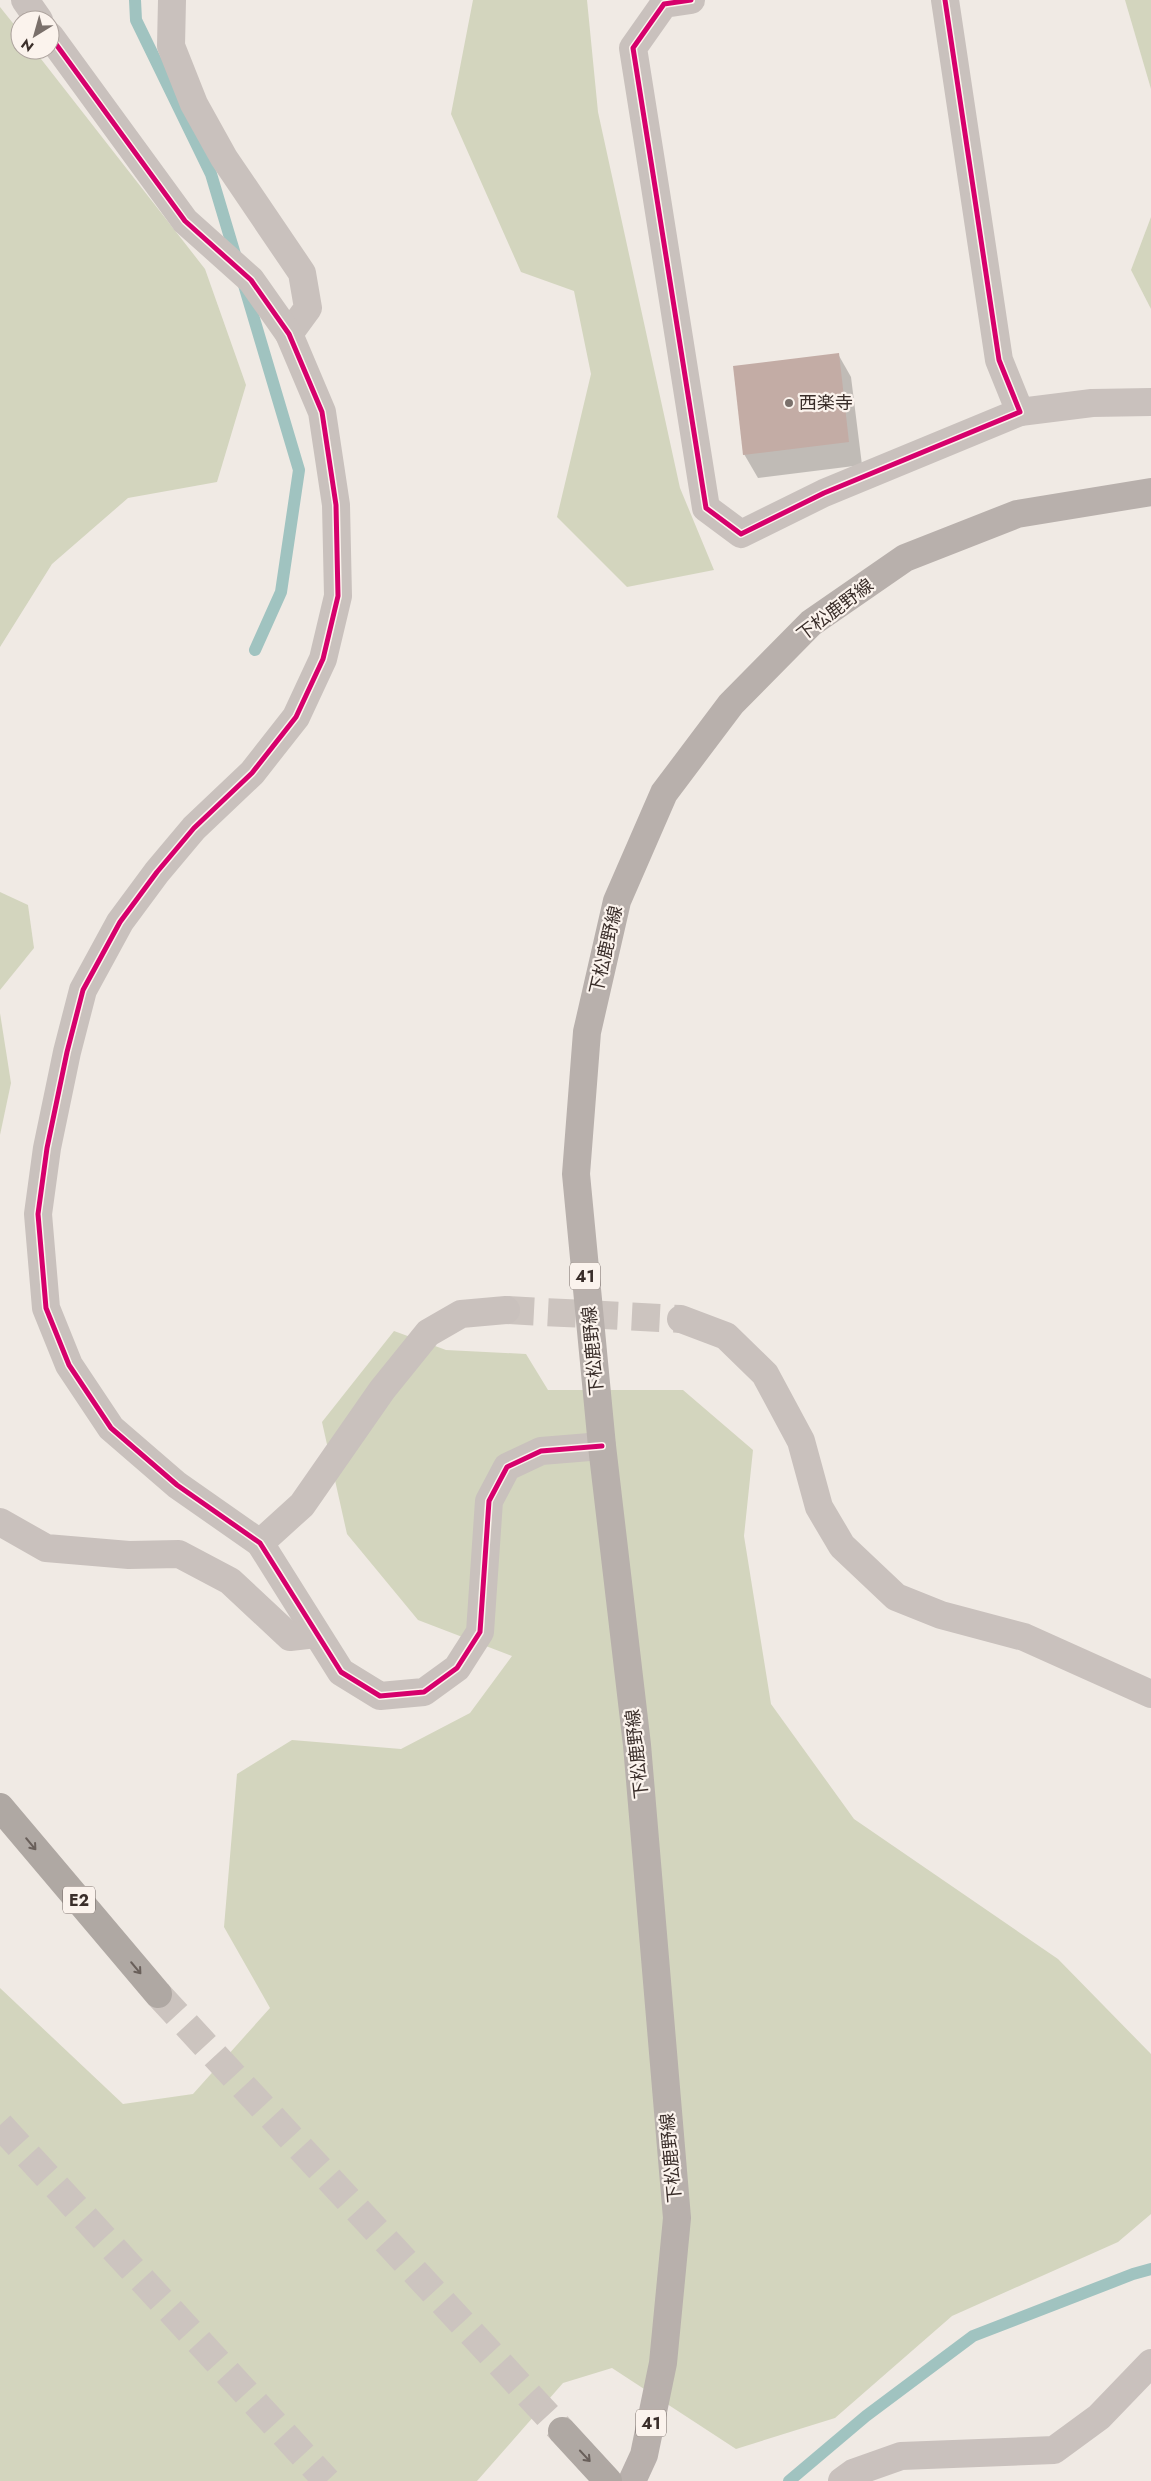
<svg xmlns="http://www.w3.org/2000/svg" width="1151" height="2481" viewBox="0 0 1151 2481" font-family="Jost,'Noto Sans JP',sans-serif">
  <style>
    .green { fill: #d3d5be }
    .shadow { fill: #0003 }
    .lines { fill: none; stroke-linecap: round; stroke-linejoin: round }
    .stream { stroke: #a0c3c0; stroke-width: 12 }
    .building { fill: #c3aca5 }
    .minor-tunnel { stroke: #ccc4bf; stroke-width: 28; stroke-dasharray: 28 14; stroke-linecap: butt }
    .motorway-tunnel { stroke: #ccc4bf; stroke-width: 28; stroke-dasharray: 28 14; stroke-linecap: butt }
    .minor { stroke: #c9c1bd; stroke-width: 28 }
    .primary { stroke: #b8b0ac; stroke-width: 28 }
    .motorway { stroke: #afa8a3; stroke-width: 28 }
    .cycleway-casing { stroke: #fbf3ed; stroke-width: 8 }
    .cycleway { stroke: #d6006c; stroke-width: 5 }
    .oneway { stroke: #695f5a }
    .poi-dot { fill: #7a706b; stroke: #fbf3ed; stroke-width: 2 }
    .labels { text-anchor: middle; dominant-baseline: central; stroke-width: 4.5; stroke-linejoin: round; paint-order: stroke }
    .shield { fill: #fbf3ed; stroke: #746964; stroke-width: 1 }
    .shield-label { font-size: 16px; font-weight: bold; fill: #3a2e2a }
    .poi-label { font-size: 18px; fill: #3a2e2a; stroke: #fbf3ed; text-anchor: start }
    .street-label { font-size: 18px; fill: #3a2e2a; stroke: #fbf3ed }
  </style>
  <rect width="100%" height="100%" fill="#f0eae4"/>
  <g class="green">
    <polygon points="473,0 587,0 598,112 680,488 714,570 627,587 557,517 591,374 574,291 521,272 451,114"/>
    <polygon points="1125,0 1151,0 1151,89"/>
    <polygon points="0,7 20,32 20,50 34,50 205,269 246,385 217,482 128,498 52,564 0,647"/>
    <polygon points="1151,217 1151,309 1131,270"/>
    <polygon points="0,892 28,905 34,948 0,990"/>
    <polygon points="0,1013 11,1083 0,1135"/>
    <polygon points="394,1331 446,1350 526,1354 548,1390 683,1390 753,1450 744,1536 771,1704 854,1819 1058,1959 1151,2054 1151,2214 1118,2242 952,2316 835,2418 736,2449 612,2368 563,2383 477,2481 0,2481 0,1988 123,2104 193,2094 270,2008 224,1927 237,1774 292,1740 401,1749 470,1713 512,1656 418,1620 347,1534 322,1422"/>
  </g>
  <polygon class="shadow" points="838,354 851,377 862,465 758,478 744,454"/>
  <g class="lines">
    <g class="stream">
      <polyline points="135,0 136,20 211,174 237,261"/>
      <polyline points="244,285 299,470 281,592 255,650"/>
      <polyline points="789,2481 866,2416 973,2336 1133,2274 1151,2269"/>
    </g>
  </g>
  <polygon class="building" points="839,353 849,442 743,455 733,366"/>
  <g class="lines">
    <polyline class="minor-tunnel" points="506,1310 681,1319"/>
    <g class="motorway-tunnel">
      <polyline points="158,1994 562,2431"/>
      <polyline points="0,2125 327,2481"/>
    </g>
    <g class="minor">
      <polyline points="25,0 39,20"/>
      <polyline points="172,0 171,46 194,104 224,158 302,273 308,308 289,334"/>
      <polyline points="691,0 664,4 633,48 706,508 741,534 824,493 1020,412 999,360 945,0"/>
      <polyline points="50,36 185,221 251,280 289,334 322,412 336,505 338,596 323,659 296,717 252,773 194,828 157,872 120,922 83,990 67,1052 47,1148 38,1214 46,1308 69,1365 111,1428 177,1485 260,1543 341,1672 380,1696 424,1692 457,1668 480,1632 489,1501 507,1467 541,1451 602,1446"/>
      <polyline points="1020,412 1092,403 1151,402"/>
      <polyline points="681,1319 726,1336 765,1374 801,1441 819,1507 842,1546 896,1597 941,1615 1024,1637 1151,1694"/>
      <polyline points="0,1522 46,1548 129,1555 179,1554 230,1581 290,1637 316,1634"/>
      <polyline points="260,1543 302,1505 382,1390 428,1333 461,1314 506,1310"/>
      <polyline points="842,2481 853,2473 901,2456 1054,2450 1099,2417 1151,2363"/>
    </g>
    <polyline class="primary" points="632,2481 644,2455 663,2363 677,2218 637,1745 602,1446 576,1174 587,1032 617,901 664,793 731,704 811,623 905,558 1017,514 1151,492"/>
    <g class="motorway">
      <polyline points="0,1807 158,1994"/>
      <polyline points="562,2431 608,2481"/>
    </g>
    <defs>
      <g id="cycleway">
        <polyline points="691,0 664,4 633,48 706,508 741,534 824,493 1020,412 999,360 945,0"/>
        <polyline points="50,36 185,221 251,280 289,334 322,412 336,505 338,596 323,659 296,717 252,773 194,828 157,872 120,922 83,990 67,1052 47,1148 38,1214 46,1308 69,1365 111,1428 177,1485 260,1543 341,1672 380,1696 424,1692 457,1668 480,1632 489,1501 507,1467 541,1451 602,1446"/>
      </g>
    </defs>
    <use href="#cycleway" class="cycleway-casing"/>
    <use href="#cycleway" class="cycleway"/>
  </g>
  <defs><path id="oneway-shaft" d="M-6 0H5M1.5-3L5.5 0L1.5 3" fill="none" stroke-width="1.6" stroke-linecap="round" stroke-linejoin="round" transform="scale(1.25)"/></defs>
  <g class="oneway">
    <use href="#oneway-shaft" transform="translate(31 1844) rotate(50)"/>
    <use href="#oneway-shaft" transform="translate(136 1968) rotate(50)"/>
    <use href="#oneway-shaft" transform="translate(585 2456) rotate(47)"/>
  </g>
  <circle class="poi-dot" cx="789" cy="403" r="5"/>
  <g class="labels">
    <g class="shield">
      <rect x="570" y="1262.5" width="30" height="27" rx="4"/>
      <rect x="63" y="1886.5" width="32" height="27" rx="4"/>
      <rect x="636" y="2409.5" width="30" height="27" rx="4"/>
    </g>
    <g class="shield-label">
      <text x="585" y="1276">41</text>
      <text x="79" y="1900">E2</text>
      <text x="651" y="2423">41</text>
    </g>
    <g class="poi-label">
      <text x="799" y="403">西楽寺</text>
    </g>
    <g class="street-label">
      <text transform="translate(835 610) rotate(-37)">下松鹿野線</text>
      <text transform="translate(606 950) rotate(-77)">下松鹿野線</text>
      <text transform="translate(593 1351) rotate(-95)">下松鹿野線</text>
      <text transform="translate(637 1754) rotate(-96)">下松鹿野線</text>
      <text transform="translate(671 2158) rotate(-95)">下松鹿野線</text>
    </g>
  </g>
  <g transform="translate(35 35) rotate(217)"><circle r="24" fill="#fbf3ed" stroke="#aea49f"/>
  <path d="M0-4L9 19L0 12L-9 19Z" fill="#7a706b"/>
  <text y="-8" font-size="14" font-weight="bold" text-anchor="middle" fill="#3a2e2a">N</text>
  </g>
</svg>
